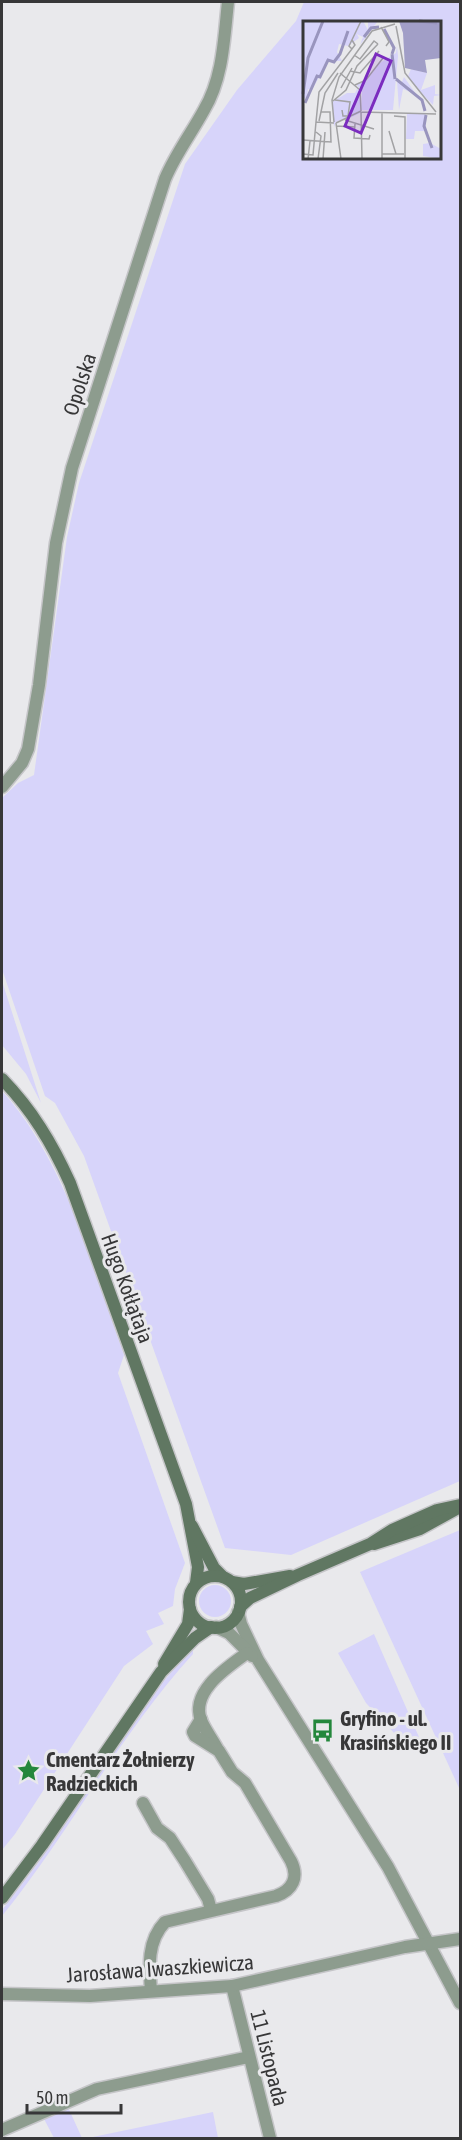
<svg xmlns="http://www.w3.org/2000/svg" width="462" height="2140" viewBox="0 0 462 2140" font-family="'Asap Condensed',sans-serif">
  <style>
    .green { fill: #d7d4fa; fill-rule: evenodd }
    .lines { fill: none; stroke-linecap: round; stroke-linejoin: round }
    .street-casing { stroke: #c5c5c8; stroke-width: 15 }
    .secondary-casing { stroke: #c5c5c8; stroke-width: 15 }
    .street { stroke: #8d9c8e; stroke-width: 12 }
    .secondary { stroke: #607762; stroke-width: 12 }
    .labels { text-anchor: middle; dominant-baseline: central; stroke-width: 6; stroke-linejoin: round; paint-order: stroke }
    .street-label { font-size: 21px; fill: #373738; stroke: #e9e9ec }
    .poi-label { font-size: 21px; font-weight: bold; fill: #373738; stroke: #e9e9ec; text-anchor: start }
    .inset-river { fill: none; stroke: #9995be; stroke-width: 3 }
    .inset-road { fill: none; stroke: #a2a2a4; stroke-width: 1.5 }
    .view { fill: #7b2cbf; fill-opacity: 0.15; stroke: #7b2cbf; stroke-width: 3 }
    .inset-edge { fill: none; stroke: #373738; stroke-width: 3 }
  </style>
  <rect width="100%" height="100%" fill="#e9e9ec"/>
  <g class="green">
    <path d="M 304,2 L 460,2 L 460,1481 L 291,1555 L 225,1548 L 84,1156 L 55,1103 L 45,1096 L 2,969 L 2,798 L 18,783 L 34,775 L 67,537 L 79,483 L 185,164 L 237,90 L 296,21 ZM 304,22 L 440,22 L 440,158 L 304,158 Z"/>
    <polygon points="2,981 41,1103 26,1074 2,1045"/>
    <path d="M 2,1091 C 67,1163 91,1265 124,1355 L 118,1373 L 185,1563 L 175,1589 L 173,1606 L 158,1613 L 164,1624 L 146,1631 L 153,1644 L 124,1666 L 15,1834 L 2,1850 Z"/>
    <polygon points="460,1530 460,1790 360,1572"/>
    <circle cx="215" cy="1601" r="16"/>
    <polygon points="374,1634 422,1744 407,1753 396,1735 366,1703 338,1653"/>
    <path d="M 193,1647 L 193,1654 C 120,1734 70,1832 2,1916 L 2,1910 L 38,1863 L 156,1690 Z"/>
    <polygon points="67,2105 82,2138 54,2138 43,2117"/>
    <polygon points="213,2112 218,2138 88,2138"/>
  </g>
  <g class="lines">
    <defs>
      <g id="street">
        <path d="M 2,787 L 22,763 L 28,749 L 39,685 L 56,543 L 72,468 L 165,179 C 176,153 191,134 204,110 C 223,78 224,39 228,2"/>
        <polyline points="238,1612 241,1624 258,1660 388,1867 460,2003"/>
        <polyline points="216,1627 229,1633 252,1656"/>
        <path d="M 218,1750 C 213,1740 205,1730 201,1720 C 190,1691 228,1667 247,1653"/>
        <polyline points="143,1803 157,1828 170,1838 185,1861 208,1899 211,1910"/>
        <polyline points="232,1986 270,2138"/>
        <path d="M 151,1991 C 149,1966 147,1941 165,1922 L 276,1896 C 293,1890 299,1877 291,1861 L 245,1783 L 232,1772 L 219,1751 L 195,1736 L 193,1732 L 201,1719"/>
        <polyline points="2,1994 90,1996 232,1986 405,1947 460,1939"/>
        <polyline points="2,2130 97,2089 249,2057"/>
      </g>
      <g id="secondary">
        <path d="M 2,1079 C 32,1110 52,1143 70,1183 L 186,1504 L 198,1567 L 196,1583"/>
        <polyline points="192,1526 214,1568 222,1576"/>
        <polyline points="374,1544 420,1529 460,1507"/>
        <circle cx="215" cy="1602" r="26"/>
        <polyline points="232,1582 244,1584 290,1576"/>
        <polyline points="240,1607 250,1598 298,1575 370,1544 392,1530 437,1510 460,1505"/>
        <polyline points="164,1664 188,1624 190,1609"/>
        <polyline points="2,1898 42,1845 161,1672 195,1638 211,1627"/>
      </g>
    </defs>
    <use href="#street" class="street-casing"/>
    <use href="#secondary" class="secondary-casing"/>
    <use href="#street" class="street"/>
    <use href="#secondary" class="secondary"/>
  </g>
  <defs>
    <symbol id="bus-bare" viewBox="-9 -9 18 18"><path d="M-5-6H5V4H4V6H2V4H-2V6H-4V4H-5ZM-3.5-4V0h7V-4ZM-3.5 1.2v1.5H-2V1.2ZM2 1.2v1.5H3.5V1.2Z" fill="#24873c" stroke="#e9e9ec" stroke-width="2.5" paint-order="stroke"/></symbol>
    <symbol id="sight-bare" viewBox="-9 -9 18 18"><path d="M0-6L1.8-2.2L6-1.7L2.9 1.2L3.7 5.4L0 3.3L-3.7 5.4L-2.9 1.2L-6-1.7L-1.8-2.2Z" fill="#24873c" stroke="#e9e9ec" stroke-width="2.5" paint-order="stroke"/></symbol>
  </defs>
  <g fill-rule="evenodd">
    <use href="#bus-bare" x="306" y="1714" width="33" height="33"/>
    <use href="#sight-bare" x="12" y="1754" width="33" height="33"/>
  </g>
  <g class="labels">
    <g class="street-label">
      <text transform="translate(79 384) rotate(-72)">Opolska</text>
      <text transform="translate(128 1288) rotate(70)">Hugo Kołłątaja</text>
      <text transform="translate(160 1968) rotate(-4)">Jarosława Iwaszkiewicza</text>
      <text transform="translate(270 2058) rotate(76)">11 Listopada</text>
    </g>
    <g class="poi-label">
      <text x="340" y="1718">Gryfino - ul.<tspan x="340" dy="24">Krasińskiego II</tspan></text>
      <text x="46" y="1759">Cmentarz Żołnierzy<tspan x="46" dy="24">Radzieckich</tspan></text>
    </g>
  </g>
  <g transform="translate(303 21)">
    <rect width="138" height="138" fill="#e9e9ec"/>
    <path d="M 1,0 L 60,0 L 65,9 L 65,0 L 75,0 L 57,24 L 60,16 L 54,13 L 56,17 L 45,25 L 36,23 L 34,31 L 39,40 L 25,40 L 9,69 L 5,68 L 4,78 L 0,76 ZM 94,25 L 95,35 L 90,89 L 58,89 L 57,92 L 45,98 L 57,90 L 33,101 L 31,106 L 29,81 L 44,72 L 52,72 L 55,66 L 58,90 L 59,71 L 53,63 L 63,60 L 77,42 L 93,32 ZM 108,48 L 124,52 L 118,69 L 132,64 L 132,73 L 138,74 L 131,75 L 130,84 L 110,63 L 105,55 ZM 101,56 L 113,73 L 100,68 L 96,89 L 94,59 L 98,63 ZM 104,93 L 123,93 L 123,110 L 112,110 L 111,118 L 103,118 ZM 127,122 L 138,128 L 138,138 L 120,135 L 120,123 Z" fill="#d7d4fa"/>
    <path d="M 96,0 L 138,0 L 138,37 L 122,39 L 124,52 L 102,47 L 100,12 Z" fill="#a19ec7"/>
    <path class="inset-river" d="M 116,0 L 134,2M 81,8 L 91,27 L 89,33M 61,16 L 68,7 L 76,6M 89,33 L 92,58M 93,58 L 119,79 L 122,90M 0,73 L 5,37 L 20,0M 2,82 L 14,55 L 17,56 L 25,39 L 31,41 L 37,33 L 45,10M 123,94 L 121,105 L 129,127"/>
    <path class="inset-road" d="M 93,5 L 102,52 L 133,91M 78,6 L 86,21 L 83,25M 49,28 L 46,25 L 58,0M 51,34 L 57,38 L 71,20 L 75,23M 47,50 L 57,52 L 76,30M 37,52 L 57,69 L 58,90M 52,64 L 63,59 L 80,37M 38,67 L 49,47M 32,79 L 47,81 L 45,95 L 40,95 L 39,89M 30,80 L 43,69 L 54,45 L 75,23M 58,91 L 59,138M 58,91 L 133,93M 79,91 L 79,138M 91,95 L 102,96 L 102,138M 42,99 L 71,108M 16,100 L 22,72 L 35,52M 13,101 L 16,71 L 52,24 L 49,19M 13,101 L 31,102M 31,101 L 29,79 L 36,56 L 69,10 L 92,3M 33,102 L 38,138M 33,102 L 58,90M 52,103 L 51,117 L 66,118 L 67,114M 33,105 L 52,106M 86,110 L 93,133M 13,111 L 18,115 L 15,138M 0,119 L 28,121 L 27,91 L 18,91M 0,133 L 10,134 L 13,101M 79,133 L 101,133M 5,138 L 7,120M 20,138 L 22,111"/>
    <path class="view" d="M 73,33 L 88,40 L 58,112 L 42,105 Z"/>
    <rect width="138" height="138" class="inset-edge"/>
  </g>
  <rect width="462" height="2140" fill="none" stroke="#373738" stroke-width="6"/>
  <path d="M27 2104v9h94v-9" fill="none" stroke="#373738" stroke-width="3"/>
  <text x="36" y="2104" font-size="18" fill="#373738" stroke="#e9e9ec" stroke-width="4.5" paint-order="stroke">50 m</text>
</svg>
